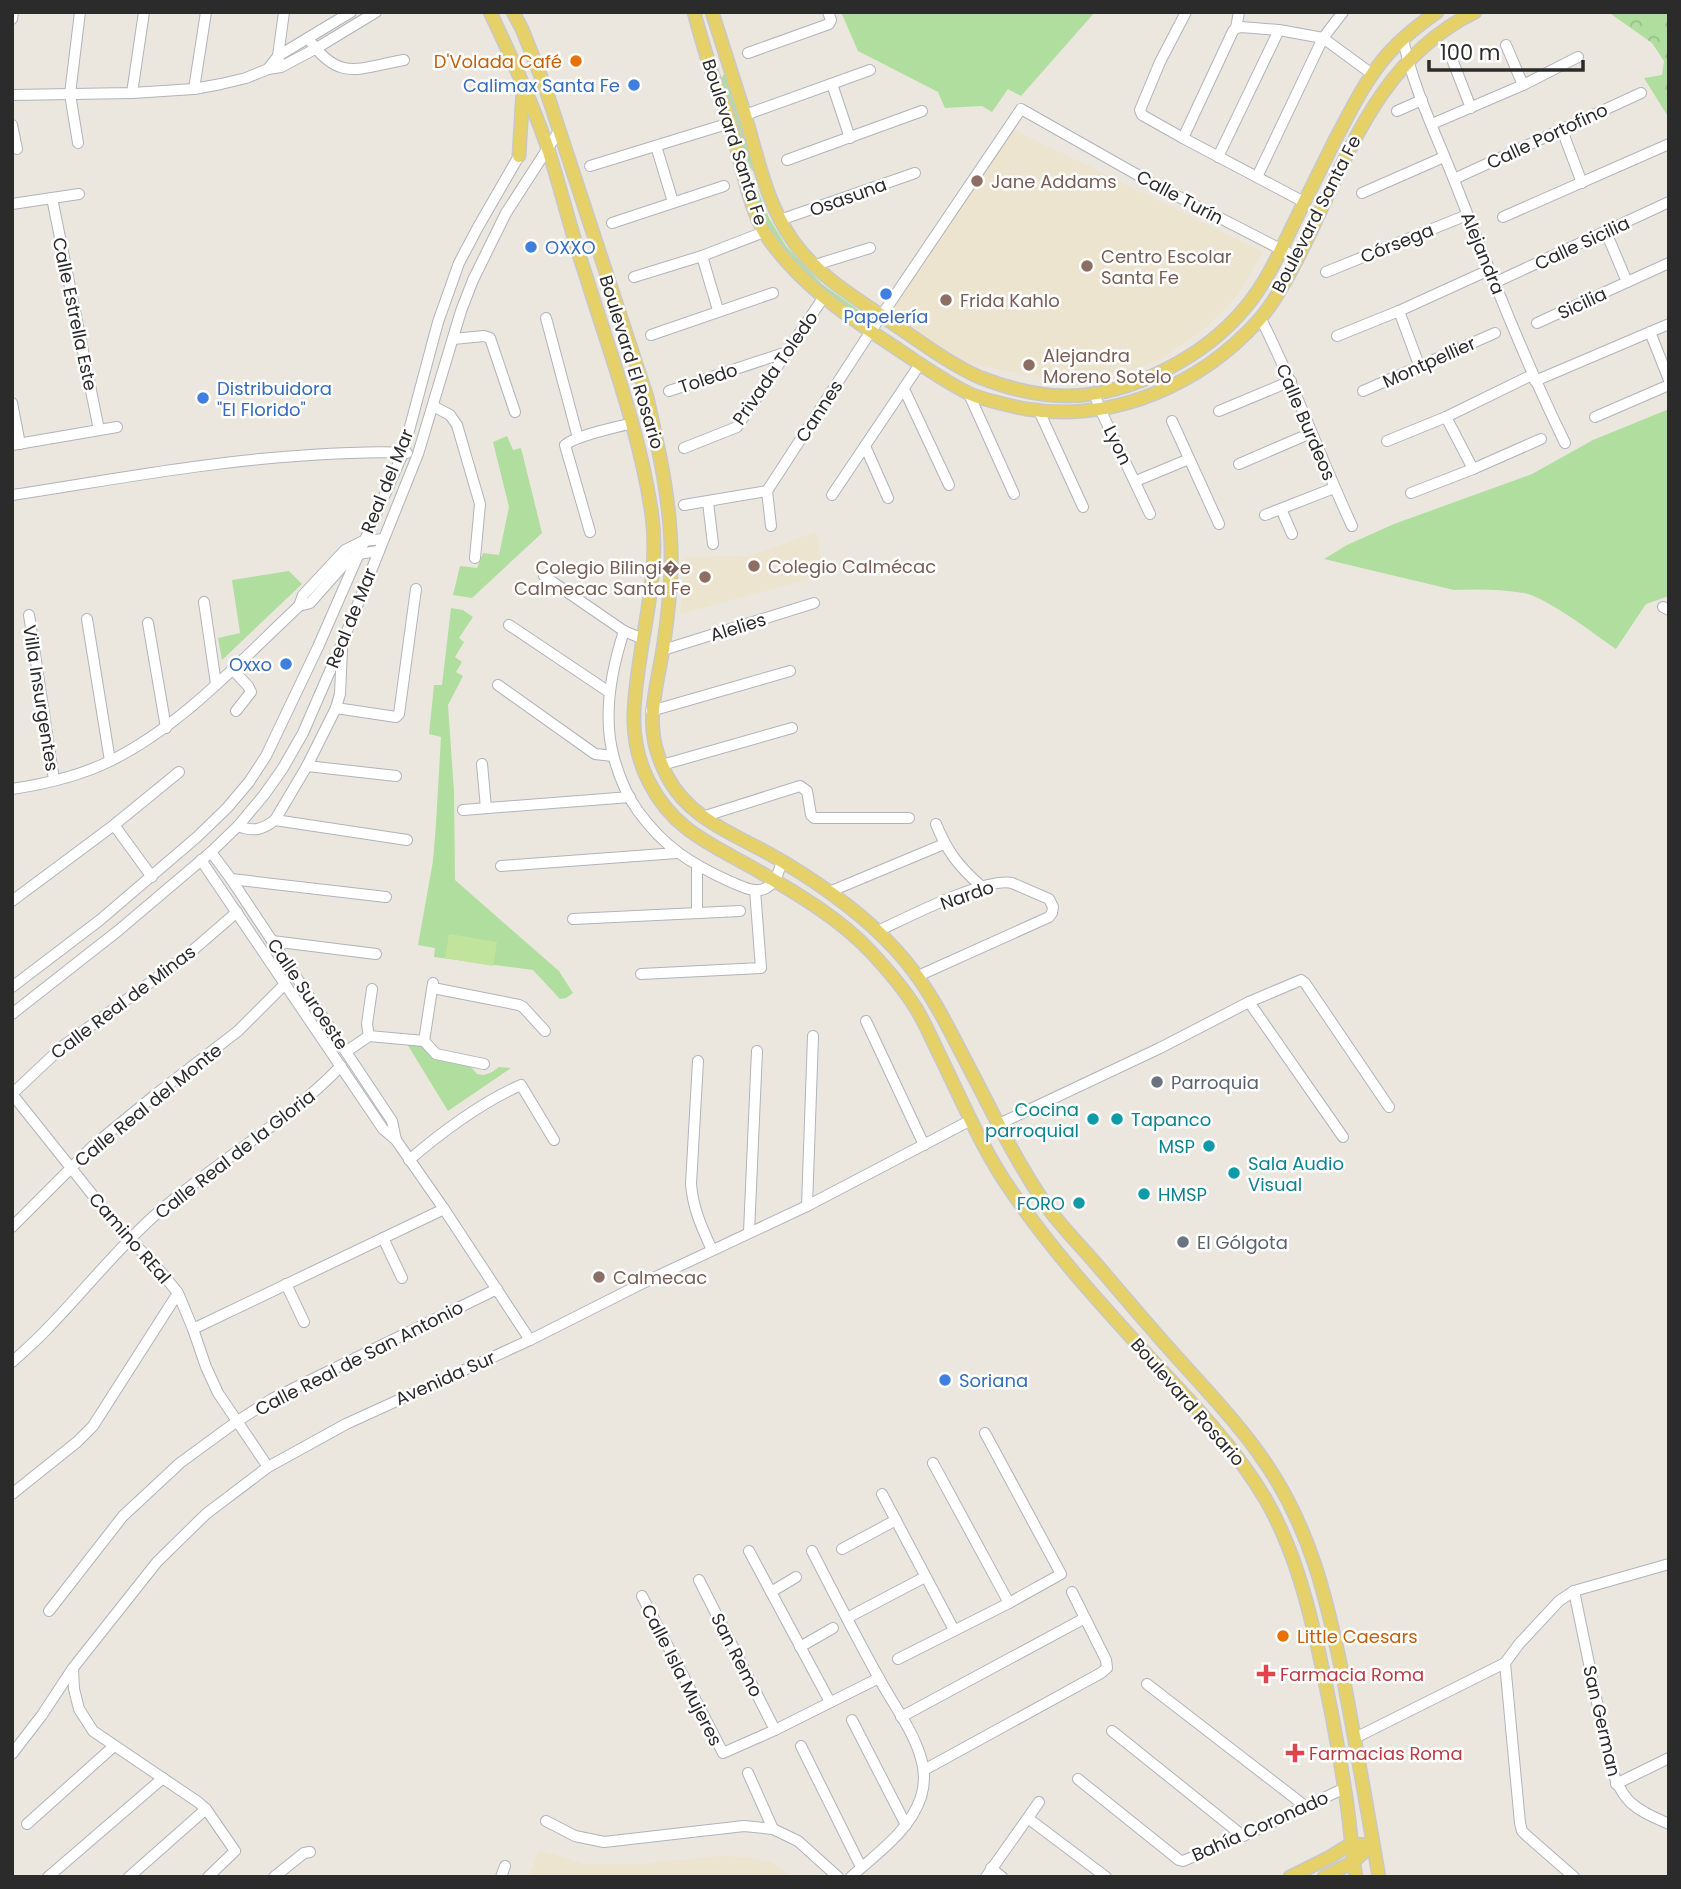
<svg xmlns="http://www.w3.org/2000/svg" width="1681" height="1889" viewBox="0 0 1681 1889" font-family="Poppins,sans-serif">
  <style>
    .education { fill: #ece4cf }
    .grass { fill: #b0de9f }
    .forest { fill: url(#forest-crowns) }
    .pitch { fill: #c0e49b }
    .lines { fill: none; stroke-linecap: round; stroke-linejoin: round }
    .minor-casing { stroke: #b1b3bd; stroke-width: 12 }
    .major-casing { stroke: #c8c8c8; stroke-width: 15 }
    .minor { stroke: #fff; stroke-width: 10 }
    .major { stroke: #e6d168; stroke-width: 12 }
    .food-dot { fill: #e8710a; stroke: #fff; stroke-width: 2.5 }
    .shop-dot { fill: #3f7fe0; stroke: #fff; stroke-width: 2.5 }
    .education-dot { fill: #8d6e63; stroke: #fff; stroke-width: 2.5 }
    .worship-dot { fill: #6b7280; stroke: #fff; stroke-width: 2.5 }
    .culture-dot { fill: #0f9aa8; stroke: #fff; stroke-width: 2.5 }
    .health-dot { fill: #e0444e; stroke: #fff; stroke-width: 2.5 }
    .labels { text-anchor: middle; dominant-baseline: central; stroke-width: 5; stroke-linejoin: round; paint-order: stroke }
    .food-label { font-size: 18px; fill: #c56008; stroke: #fff; text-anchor: end }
    .shop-label { font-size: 18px; fill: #366cbe; stroke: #fff; text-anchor: start }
    .street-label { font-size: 18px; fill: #2b2b2b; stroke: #fff }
    .education-label { font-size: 18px; fill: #785e54; stroke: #fff; text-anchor: start }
    .worship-label { font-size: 18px; fill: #5b616d; stroke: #fff; text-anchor: start }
    .culture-label { font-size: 18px; fill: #0d838f; stroke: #fff; text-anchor: end }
    .health-label { font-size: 18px; fill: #be3a42; stroke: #fff; text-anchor: start }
  </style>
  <defs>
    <pattern id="forest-crowns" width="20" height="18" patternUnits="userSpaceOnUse" patternTransform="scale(1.75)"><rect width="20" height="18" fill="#b0de9f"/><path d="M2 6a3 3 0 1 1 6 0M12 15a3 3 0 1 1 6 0" fill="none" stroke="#98bf89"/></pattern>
  </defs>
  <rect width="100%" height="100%" fill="#ebe7de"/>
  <g class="education">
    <polygon points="1011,128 1263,252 1238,295 1209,325 1160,360 1132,370 1076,378 1028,376 965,362 933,343 907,323 888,311"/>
    <polygon points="816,532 825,575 680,614 686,557 749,556"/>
    <polygon points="539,1850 584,1864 639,1864 720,1856 747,1857 773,1863 792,1877 529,1877"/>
  </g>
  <g class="grass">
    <polygon points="841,12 1095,12 1021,96 1008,89 992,112 982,106 945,108 938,92 858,51"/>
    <polygon points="724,74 728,75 755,170 753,171 750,168 721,79"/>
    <polygon points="754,188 758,191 769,218 786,246 796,257 822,284 860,311 861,314 858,315 833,299 808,279 768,231 753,189"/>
    <path d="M 1669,409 L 1669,596 L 1646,604 L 1616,649 C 1594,634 1548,598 1524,593 C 1501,589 1476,589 1454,590 L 1324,559 L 1347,545 L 1394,524 L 1532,474 L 1593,440 Z"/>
    <polygon points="507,436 513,450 521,448 542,533 472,598 453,595 460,566 477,568 483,553 499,555 509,507 493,442"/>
    <polygon points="289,571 302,584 222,660 218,638 240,633 232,580"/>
    <polygon points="451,608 463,610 473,617 459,638 464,642 455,657 462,662 456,672 463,676 448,705 454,792 455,880 559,971 573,993 566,998 560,999 533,970 434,957 435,948 418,945 433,861 436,824 441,737 429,734 434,685 442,685"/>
    <polygon points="404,1039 420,1040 432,1057 471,1067 477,1074 484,1075 492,1072 499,1067 511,1068 448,1111"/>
  </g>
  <polygon class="forest" points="1608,12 1662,12 1669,15 1669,118 1644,78 1662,75 1664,61 1652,43"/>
  <polygon class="pitch" points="449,934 497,942 493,966 445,958"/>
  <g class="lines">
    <defs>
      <g id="minor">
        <polyline points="12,19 13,12"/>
        <polyline points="1236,28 1239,12"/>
        <path d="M 308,38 C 339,83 358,68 404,60"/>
        <path d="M 1403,39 C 1413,88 1436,134 1454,180 C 1489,269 1523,357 1565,443"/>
        <polyline points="1506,45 1523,85"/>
        <polyline points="748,53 829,24 831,20 828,12"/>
        <polyline points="1450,54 1471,108"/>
        <polyline points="279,60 278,56 284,12"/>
        <polyline points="268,69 278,56 351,12"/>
        <polyline points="832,84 850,138"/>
        <polyline points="194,89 206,12"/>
        <polyline points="132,93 144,12"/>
        <polyline points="12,95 132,93 194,89 221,84 246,78 268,69 281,67 315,49 376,12"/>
        <polyline points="1397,111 1422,100"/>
        <polyline points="745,115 870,70"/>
        <polyline points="1432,124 1523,85 1578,57"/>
        <polyline points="12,125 17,149"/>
        <polyline points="1562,130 1582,183"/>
        <polyline points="1183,138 1142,115 1140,110 1160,62 1186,12"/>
        <polyline points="78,143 70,94 80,12"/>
        <polyline points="656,146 673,202"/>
        <polyline points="1218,157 1279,30"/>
        <polyline points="787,160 922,111"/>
        <polyline points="590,166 730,123"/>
        <polyline points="1257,177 1323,38 1343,12"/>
        <polyline points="1454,179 1641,93"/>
        <polyline points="1362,193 1444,157"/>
        <polyline points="52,198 99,430"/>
        <polyline points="1304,202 1183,138 1233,31 1236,28 1241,27 1279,30 1323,38 1372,74"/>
        <polyline points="12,204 79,194"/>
        <polyline points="1503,217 1669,144"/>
        <polyline points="780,220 915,173"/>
        <polyline points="612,223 724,186"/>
        <polyline points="1606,232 1627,282"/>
        <polyline points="702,256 718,310"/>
        <polyline points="815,265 870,248"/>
        <polyline points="1326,272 1467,215"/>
        <polyline points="634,277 702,256 764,232"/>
        <polyline points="1494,283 1669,202"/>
        <polyline points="1399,311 1419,365"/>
        <polyline points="546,318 578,438"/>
        <path d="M 1261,319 C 1295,386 1320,457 1352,526"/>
        <polyline points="1537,323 1669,263"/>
        <polyline points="1650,332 1669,380"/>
        <polyline points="651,335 773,293"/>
        <polyline points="1337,336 1399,311 1489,270"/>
        <polyline points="453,339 484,336 490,338 515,412"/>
        <polyline points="1535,381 1669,324"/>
        <polyline points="904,389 949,485"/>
        <polyline points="669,391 787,352"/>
        <polyline points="1363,391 1495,333"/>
        <polyline points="968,392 1014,494"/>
        <polyline points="1094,393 1100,409 1150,514"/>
        <polyline points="12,403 20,444"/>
        <polyline points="433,406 450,415 457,425 480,504 475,558"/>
        <polyline points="1039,411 1083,507"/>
        <polyline points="1219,411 1291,381"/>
        <polyline points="1446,417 1473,469"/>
        <polyline points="1595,417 1669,385"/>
        <polyline points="1172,421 1219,524"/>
        <polyline points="1387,441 1446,417 1532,375"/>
        <polyline points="12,445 117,427"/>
        <polyline points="865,446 888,498"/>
        <polyline points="684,448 737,427 823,298"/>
        <polyline points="1239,464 1311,433"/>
        <polyline points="1136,481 1189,459"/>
        <polyline points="767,491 771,526"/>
        <polyline points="1411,493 1473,469 1541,439"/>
        <path d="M 12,495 C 111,480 210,461 310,455 C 342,453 375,451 407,453"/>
        <polyline points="832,495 920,364"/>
        <polyline points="708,502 713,544"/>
        <polyline points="684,505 767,491 871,331 1021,109 1150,182 1298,258"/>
        <polyline points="1281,509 1292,534"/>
        <polyline points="1265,515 1334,488"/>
        <path d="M 590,532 L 565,445 C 577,435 615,428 632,423"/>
        <polyline points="544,576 624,631 643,639"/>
        <polyline points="204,602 216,684"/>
        <polyline points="299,606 310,603 349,559 358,554 378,551"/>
        <polyline points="1663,607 1669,610"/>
        <polyline points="29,615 54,780"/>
        <polyline points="87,619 110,761"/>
        <polyline points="148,623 166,728"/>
        <polyline points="509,625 609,692"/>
        <path d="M 624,631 C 611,671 602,716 614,758 C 619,776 627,796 638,811 C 664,847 691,864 731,882 C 741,886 755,894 766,888 C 776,883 779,871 782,861"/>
        <polyline points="663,650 814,603"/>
        <polyline points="232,669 248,686 251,692 236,711"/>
        <polyline points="498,685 595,754 613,756"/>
        <polyline points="336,708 396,717 399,714 416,589"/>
        <polyline points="651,711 790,671"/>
        <polyline points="482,764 486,808"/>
        <polyline points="662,765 792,728"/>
        <polyline points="307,766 396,776"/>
        <path d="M 12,789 C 45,784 80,776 110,761 C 183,725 240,661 299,606 L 303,595 L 345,550 L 363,541 L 383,539"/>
        <polyline points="463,810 630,797"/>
        <polyline points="702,817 800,786 807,791 811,815 814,818 909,818"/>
        <polyline points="275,820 307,766 336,708 340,694 342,649"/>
        <path d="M 936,824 C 947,851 958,866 981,886"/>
        <polyline points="114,825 152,877"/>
        <path d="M 238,826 C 253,832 262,830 275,820 L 407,840"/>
        <polyline points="211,852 231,879 392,1121 396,1140"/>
        <polyline points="201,860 383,1129 396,1140 444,1209 530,1340"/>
        <polyline points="501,866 677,853"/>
        <polyline points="697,867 697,912"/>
        <polyline points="231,879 386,897"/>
        <polyline points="829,892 944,844"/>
        <polyline points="12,901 114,825 179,772"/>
        <polyline points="573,919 740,911"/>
        <path d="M 878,931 C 906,918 985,877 1012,883 L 1049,899 L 1053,907 L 1052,913 L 1049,917 L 918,976"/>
        <polyline points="272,941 376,954"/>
        <polyline points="641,974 761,968 755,890"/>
        <polyline points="12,987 100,920 197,837 227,808 249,782 266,756 318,647 403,453 438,322 459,263 478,227 519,156"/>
        <polyline points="433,988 519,1005 523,1007 545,1031"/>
        <polyline points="1249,1002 1343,1137"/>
        <polyline points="12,1014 119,930 211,852 238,826 264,795 283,768 303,733 343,641 418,454 461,311 473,280 506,213 559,131"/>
        <polyline points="866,1021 924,1145"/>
        <polyline points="369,1036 424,1041 436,1054 484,1064"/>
        <polyline points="369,1036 367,1024 372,989"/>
        <polyline points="424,1041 433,983"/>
        <polyline points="347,1051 369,1036"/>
        <path d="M 698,1061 L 691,1184 C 693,1209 702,1228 712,1250"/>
        <polyline points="12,1094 115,1223 161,1272 178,1293 193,1329 206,1367 218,1393 268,1467"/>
        <polyline points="12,1094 63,1046 185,957 237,912"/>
        <polyline points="999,1124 1160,1048 1249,1002 1301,980 1305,983 1389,1107"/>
        <path d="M 409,1160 C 443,1131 480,1103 521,1085 L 554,1140"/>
        <polyline points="807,1206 813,1036"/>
        <polyline points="12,1227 94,1145 155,1095 238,1031 285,984"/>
        <polyline points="749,1232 757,1051"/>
        <polyline points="383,1238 402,1278"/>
        <polyline points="286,1284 304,1322"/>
        <polyline points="193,1329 444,1209"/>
        <path d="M 12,1362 C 24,1351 36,1341 47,1329 C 83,1292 115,1251 154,1216 C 214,1163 285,1124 341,1066"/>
        <polyline points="933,1463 1009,1603"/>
        <polyline points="12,1494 77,1442 93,1426 178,1293"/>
        <polyline points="882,1494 954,1630"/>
        <polyline points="842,1549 896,1520"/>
        <polyline points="749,1551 830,1702"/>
        <path d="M 812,1551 C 834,1594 856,1637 880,1680 C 893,1704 912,1729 920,1755 C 925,1769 925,1784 921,1797 C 910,1831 876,1854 851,1877"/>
        <polyline points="699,1580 775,1730"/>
        <path d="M 1574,1591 L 1610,1765 C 1623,1803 1633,1808 1669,1824"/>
        <polyline points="771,1592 796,1577"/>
        <polyline points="642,1596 723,1753 775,1730 879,1678"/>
        <polyline points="49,1611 123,1516 180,1463 236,1422 272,1399 497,1289"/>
        <polyline points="847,1618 925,1577"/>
        <polyline points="800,1647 833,1628"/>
        <polyline points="898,1659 1009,1603 1061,1574 985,1433"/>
        <polyline points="1505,1663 1520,1823 1522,1831 1526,1835 1574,1877"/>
        <polyline points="73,1669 74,1689 79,1709 93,1731 198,1802 206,1809 235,1851 208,1877"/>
        <polyline points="1147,1684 1305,1806"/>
        <polyline points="901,1717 1085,1618"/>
        <polyline points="852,1720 906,1825"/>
        <polyline points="1112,1731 1243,1836"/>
        <polyline points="1355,1738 1505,1663 1519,1644 1559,1601 1574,1591 1669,1564"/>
        <polyline points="801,1746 861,1867"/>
        <polyline points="12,1754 42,1715 73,1668 157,1562 206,1514 268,1467 346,1424 530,1340 645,1282 807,1206 971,1120"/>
        <polyline points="924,1770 1101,1673 1107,1668 1106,1660 1072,1592"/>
        <polyline points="748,1773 773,1829"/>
        <polyline points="1078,1779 1179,1860 1183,1861 1243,1836 1345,1788"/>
        <polyline points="1616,1784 1669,1758"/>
        <polyline points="1029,1819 1106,1877"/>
        <polyline points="546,1821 575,1836 604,1842 744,1826 773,1829 798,1841 838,1877"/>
        <polyline points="27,1824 114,1746"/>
        <polyline points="991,1868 1002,1877"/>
        <polyline points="48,1877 163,1778"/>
        <polyline points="129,1877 206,1809"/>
        <polyline points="274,1877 304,1853 310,1852"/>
        <polyline points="501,1877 505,1866"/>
        <polyline points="986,1877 1039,1802"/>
      </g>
      <g id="major">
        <path d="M 490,12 C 512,58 533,104 549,152 C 562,193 572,235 586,276 C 610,353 641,436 652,516 C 658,558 649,603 642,645 C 635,694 625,735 649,782 C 675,834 719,847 765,875 C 801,896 841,920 870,951 C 887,969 904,989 917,1010 C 926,1025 933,1042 941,1058 C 963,1103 983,1151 1012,1192 C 1053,1252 1101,1304 1150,1358 C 1191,1402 1235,1447 1266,1500 C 1293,1547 1307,1600 1319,1653 C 1329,1698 1338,1745 1345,1791 C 1350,1819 1351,1848 1356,1877"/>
        <path d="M 513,12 L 522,29 L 545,87 L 647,397 C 660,454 673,512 671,570 C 670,596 667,623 663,649 C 655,698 642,728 667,776 C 691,823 744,837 785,863 C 825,887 864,915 895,949 C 924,980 942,1015 961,1052 C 988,1103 1013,1157 1046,1205 C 1059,1224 1076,1241 1091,1258 C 1122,1294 1152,1330 1183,1364 C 1209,1393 1235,1420 1257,1451 C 1310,1522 1328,1602 1345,1687 C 1357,1750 1368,1814 1379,1877"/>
        <path d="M 694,12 C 699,31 705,51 711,70 C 717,89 726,107 731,126 C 740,158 749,209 766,235 C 797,281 841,312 887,342 C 913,359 940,379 968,393 C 986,401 1007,405 1026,409 C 1113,423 1200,385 1258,321 C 1278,299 1297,260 1310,233 C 1351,147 1383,57 1475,12"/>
        <path d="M 712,12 C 723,47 734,80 745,115 C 758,158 766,203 793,241 C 817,275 854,297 888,320 C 918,340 946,362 979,377 C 1007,388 1037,396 1067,396 C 1132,395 1204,357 1245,308 C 1266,283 1279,254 1293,225 C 1306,198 1320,171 1333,144 C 1348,116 1362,86 1382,61 C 1397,42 1417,26 1437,12"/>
        <polyline points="519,156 523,90"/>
        <polyline points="1290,1877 1330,1857 1351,1844 1372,1845"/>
        <polyline points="1324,1877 1353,1862 1372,1845"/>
      </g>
    </defs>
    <use href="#minor" class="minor-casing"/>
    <use href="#major" class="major-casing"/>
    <use href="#minor" class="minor"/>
    <use href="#major" class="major"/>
  </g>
  <g class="food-dot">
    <circle cx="576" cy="61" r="7"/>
    <circle cx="1283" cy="1636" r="7"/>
  </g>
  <g class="shop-dot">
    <circle cx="634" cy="85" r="7"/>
    <circle cx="531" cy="247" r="7"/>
    <circle cx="886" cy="294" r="7"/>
    <circle cx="203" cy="398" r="7"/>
    <circle cx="286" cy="664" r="7"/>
    <circle cx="945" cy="1380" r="7"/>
  </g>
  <g class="education-dot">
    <circle cx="977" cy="181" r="7"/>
    <circle cx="1087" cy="266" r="7"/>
    <circle cx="946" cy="300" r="7"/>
    <circle cx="1029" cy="365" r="7"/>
    <circle cx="754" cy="566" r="7"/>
    <circle cx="705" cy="577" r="7"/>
    <circle cx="599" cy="1277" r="7"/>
  </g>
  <g class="worship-dot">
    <circle cx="1157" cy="1082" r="7"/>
    <circle cx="1183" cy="1242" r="7"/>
  </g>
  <g class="culture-dot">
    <circle cx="1093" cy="1119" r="7"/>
    <circle cx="1117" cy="1119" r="7"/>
    <circle cx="1209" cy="1146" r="7"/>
    <circle cx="1234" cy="1173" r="7"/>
    <circle cx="1144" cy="1194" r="7"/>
    <circle cx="1079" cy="1203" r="7"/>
  </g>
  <g class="health-dot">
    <path d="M1262.5 1663.5h7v7h7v7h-7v7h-7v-7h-7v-7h7z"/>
    <path d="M1291.5 1742.5h7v7h7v7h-7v7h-7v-7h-7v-7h7z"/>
  </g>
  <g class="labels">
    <g class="food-label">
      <text x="562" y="61">D'Volada Café</text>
      <text x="1297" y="1636" text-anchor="start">Little Caesars</text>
    </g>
    <g class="shop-label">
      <text x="620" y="85" text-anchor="end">Calimax Santa Fe</text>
      <text x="545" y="247">OXXO</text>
      <text x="886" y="316" text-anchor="middle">Papelería</text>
      <text x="217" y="388">Distribuidora<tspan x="217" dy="21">"El Florido"</tspan></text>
      <text x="272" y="664" text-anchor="end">Oxxo</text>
      <text x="959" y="1380">Soriana</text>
    </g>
    <g class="street-label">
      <text transform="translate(1547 136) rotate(-25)">Calle Portofino</text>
      <text transform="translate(735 142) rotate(72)">Boulevard Santa Fe</text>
      <text transform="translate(848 197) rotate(-20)">Osasuna</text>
      <text transform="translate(1180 197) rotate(28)">Calle Turín</text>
      <text transform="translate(1316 214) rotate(-63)">Boulevard Santa Fe</text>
      <text transform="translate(1397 243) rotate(-22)">Córsega</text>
      <text transform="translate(1582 243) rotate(-25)">Calle Sicilia</text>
      <text transform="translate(1483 253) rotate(68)">Alejandra</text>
      <text transform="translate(1582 303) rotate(-25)">Sicilia</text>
      <text transform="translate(75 314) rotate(78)">Calle Estrella Este</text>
      <text transform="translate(632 362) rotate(73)">Boulevard El Rosario</text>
      <text transform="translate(1429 362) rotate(-24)">Montpellier</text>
      <text transform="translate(775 368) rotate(-55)">Privada Toledo</text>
      <text transform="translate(708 378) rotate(-18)">Toledo</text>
      <text transform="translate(819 411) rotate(-57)">Cannes</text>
      <text transform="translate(1306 422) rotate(67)">Calle Burdeos</text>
      <text transform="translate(1118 445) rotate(64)">Lyon</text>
      <text transform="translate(387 481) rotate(-68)">Real del Mar</text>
      <text transform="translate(351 618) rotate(-68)">Real de Mar</text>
      <text transform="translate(738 627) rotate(-17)">Alelies</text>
      <text transform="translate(41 698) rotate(81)">Villa Insurgentes</text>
      <text transform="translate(967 895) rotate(-19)">Nardo</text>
      <text transform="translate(308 994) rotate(56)">Calle Suroeste</text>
      <text transform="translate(123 1002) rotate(-37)">Calle Real de Minas</text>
      <text transform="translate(148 1105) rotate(-39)">Calle Real del Monte</text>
      <text transform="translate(235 1154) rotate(-38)">Calle Real de la Gloria</text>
      <text transform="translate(130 1238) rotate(49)">Camino REal</text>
      <text transform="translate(359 1358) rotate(-27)">Calle Real de San Antonio</text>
      <text transform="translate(445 1378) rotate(-24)">Avenida Sur</text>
      <text transform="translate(1188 1402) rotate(49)">Boulevard Rosario</text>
      <text transform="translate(737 1655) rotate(63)">San Remo</text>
      <text transform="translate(682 1675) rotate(63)">Calle Isla Mujeres</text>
      <text transform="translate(1602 1721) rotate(77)">San German</text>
      <text transform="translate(1260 1826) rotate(-24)">Bahía Coronado</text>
    </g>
    <g class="education-label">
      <text x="991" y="181">Jane Addams</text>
      <text x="1101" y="256">Centro Escolar<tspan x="1101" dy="21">Santa Fe</tspan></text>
      <text x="960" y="300">Frida Kahlo</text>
      <text x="1043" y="355">Alejandra<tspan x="1043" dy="21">Moreno Sotelo</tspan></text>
      <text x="768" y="566">Colegio Calmécac</text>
      <text x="691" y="567" text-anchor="end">Colegio Bilingi�e<tspan x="691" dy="21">Calmecac Santa Fe</tspan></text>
      <text x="613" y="1277">Calmecac</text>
    </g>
    <g class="worship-label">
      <text x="1171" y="1082">Parroquia</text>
      <text x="1197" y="1242">El Gólgota</text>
    </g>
    <g class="culture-label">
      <text x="1079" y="1109">Cocina<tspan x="1079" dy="21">parroquial</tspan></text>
      <text x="1131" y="1119" text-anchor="start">Tapanco</text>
      <text x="1195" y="1146">MSP</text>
      <text x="1248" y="1163" text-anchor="start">Sala Audio<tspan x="1248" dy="21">Visual</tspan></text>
      <text x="1158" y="1194" text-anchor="start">HMSP</text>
      <text x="1065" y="1203">FORO</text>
    </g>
    <g class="health-label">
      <text x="1280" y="1674">Farmacia Roma</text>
      <text x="1309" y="1753">Farmacias Roma</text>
    </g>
  </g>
  <rect width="1681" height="1889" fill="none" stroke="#2b2b2b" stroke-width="28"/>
  <path d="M1429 60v10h154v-10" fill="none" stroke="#2b2b2b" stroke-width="3.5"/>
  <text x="1440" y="60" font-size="21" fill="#2b2b2b" stroke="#ffffff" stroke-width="5" paint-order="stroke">100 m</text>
</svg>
